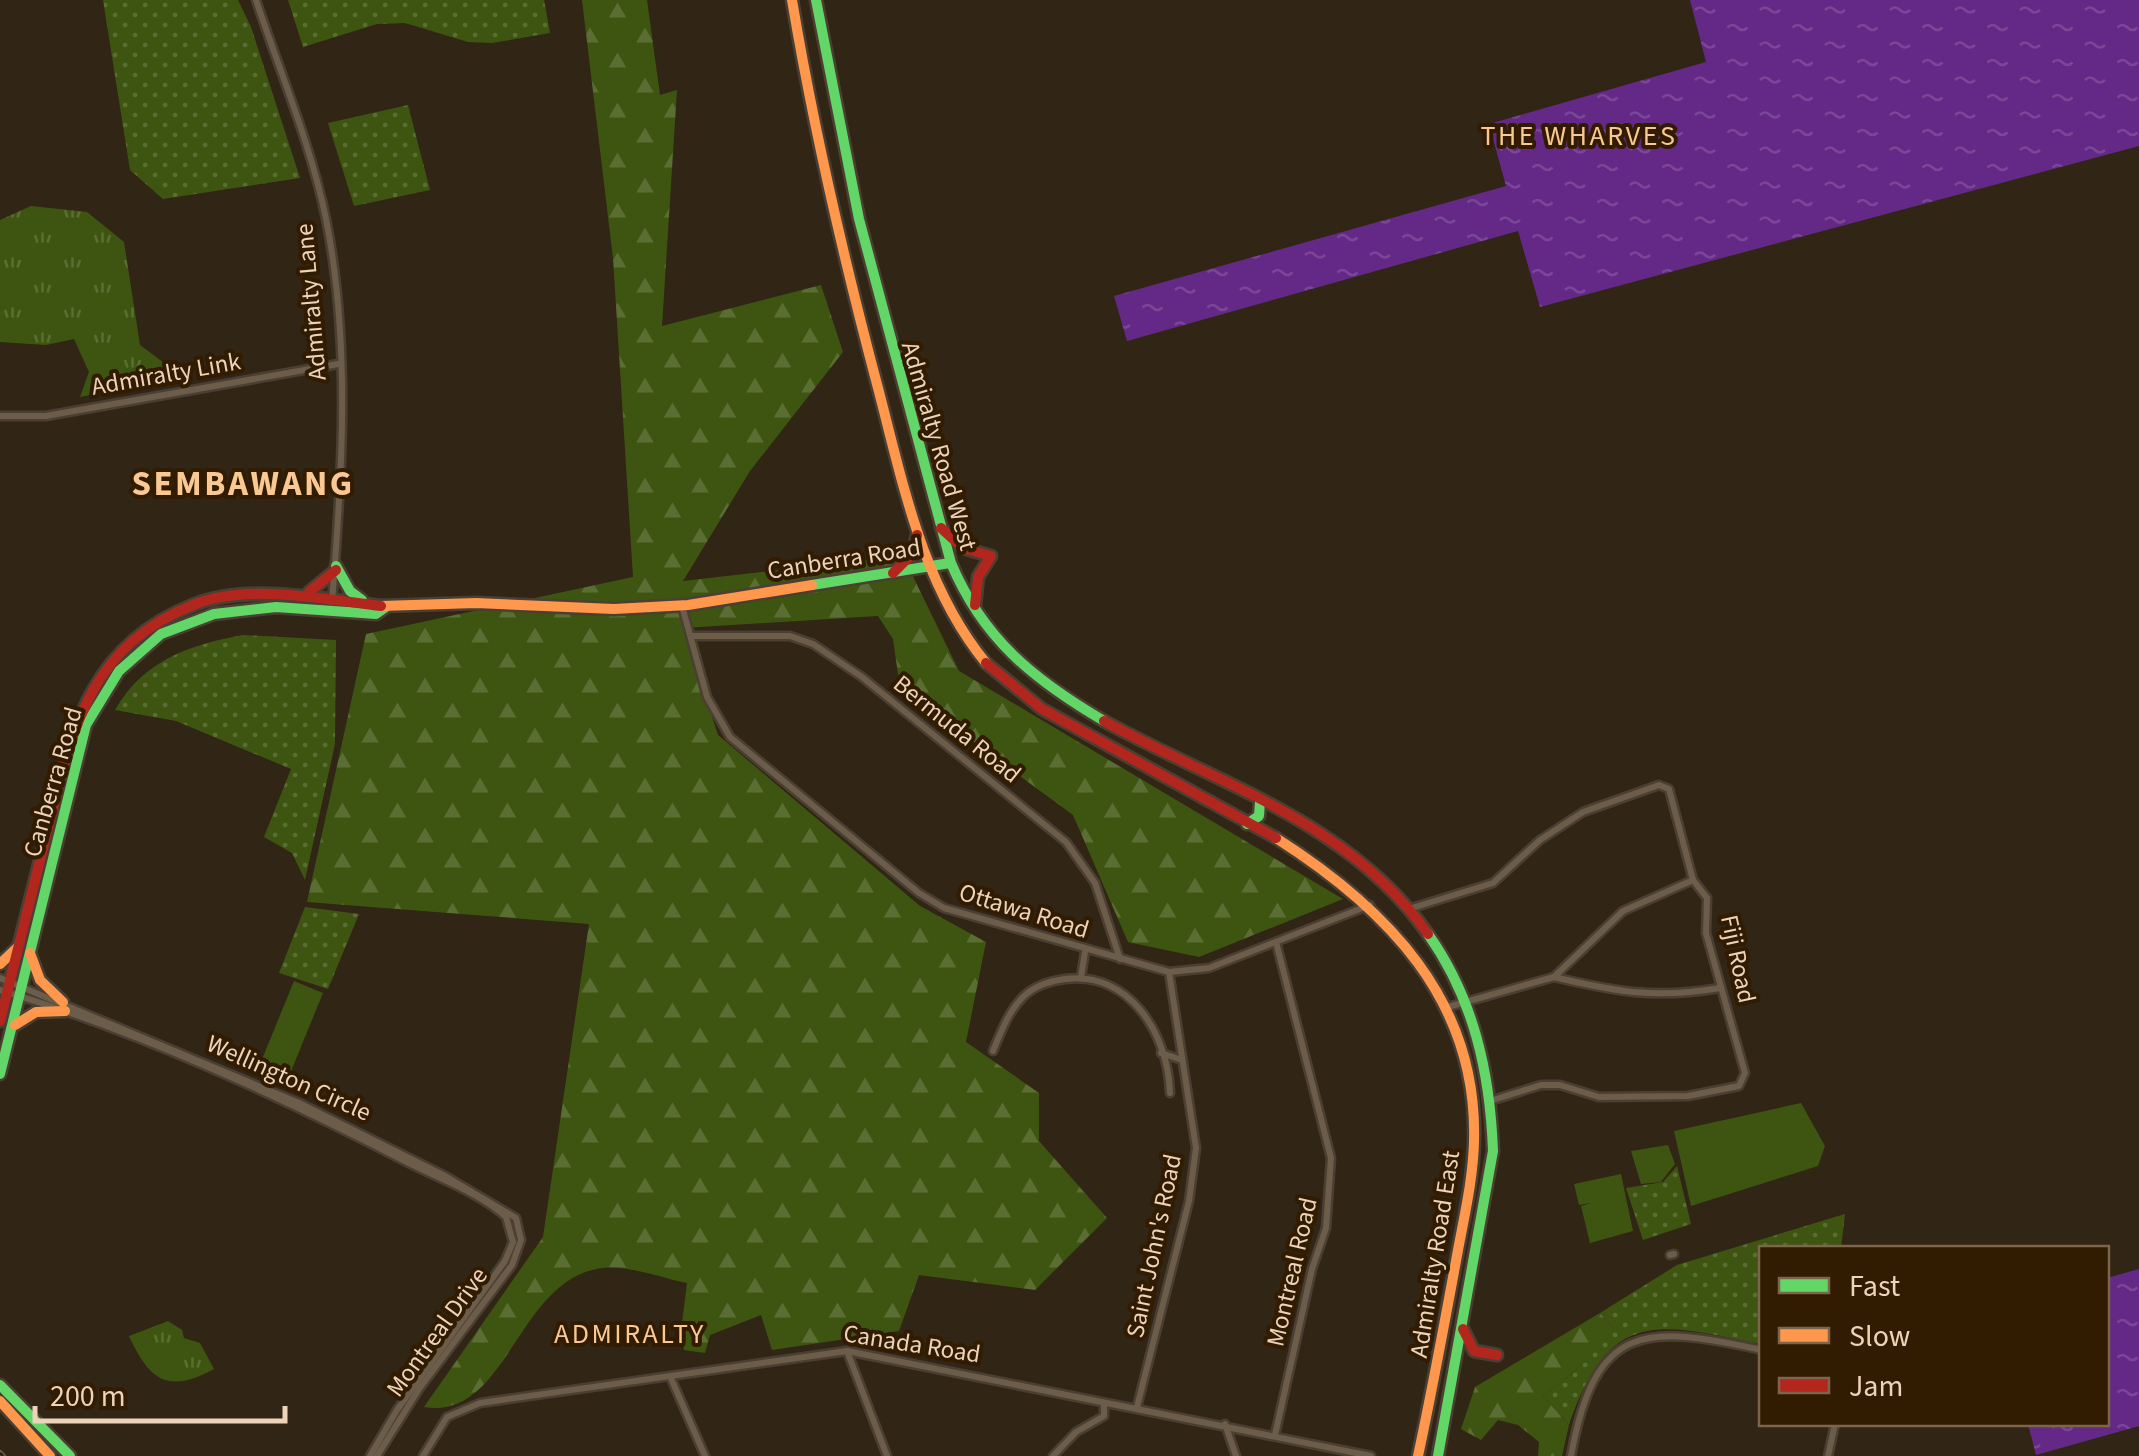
<svg xmlns="http://www.w3.org/2000/svg" width="2139" height="1456" viewBox="0 0 2139 1456" font-family="'Source Sans 3',sans-serif">
  <style>
    .grass { fill: url(#grass-dots) }
    .forest { fill: url(#forest-firs) }
    .park { fill: url(#park-tufts) }
    .pitch { fill: #3e5511 }
    .water { fill: url(#water-ripples) }
    .lines { fill: none; stroke-linecap: round; stroke-linejoin: round }
    .street-casing { stroke: #4a3f32; stroke-width: 11 }
    .fast-casing { stroke: #4a3f32; stroke-width: 15 }
    .slow-casing { stroke: #4a3f32; stroke-width: 15 }
    .jam-casing { stroke: #4a3f32; stroke-width: 15 }
    .street { stroke: #6c5d4b; stroke-width: 6 }
    .fast { stroke: #63d668; stroke-width: 10 }
    .slow { stroke: #ff974d; stroke-width: 10 }
    .jam { stroke: #b3261e; stroke-width: 10 }
    .rail-casing { stroke: #675b4c; stroke-width: 6 }
    .rail { stroke: #321c01; stroke-width: 2.5; stroke-dasharray: 8; stroke-linecap: butt }
    .labels { text-anchor: middle; dominant-baseline: central; stroke-width: 8; stroke-linejoin: round; paint-order: stroke }
    .street-label { font-size: 25px; fill: #ecd3ba; stroke: #321c01 }
    .neighbourhood-label { font-size: 28px; letter-spacing: 2.5px; fill: #f9c893; stroke: #321c01 }
    .district-label { font-size: 35px; font-weight: bold; letter-spacing: 2.5px; fill: #f9c893; stroke: #321c01 }
  </style>
  <defs>
    <pattern id="grass-dots" width="8" height="8" patternUnits="userSpaceOnUse" patternTransform="scale(2.5)"><rect width="8" height="8" fill="#3e5511"/><path d="M2 2h.1M6 6h.1" fill="none" stroke="#5a6d32" stroke-width="1.8" stroke-linecap="round"/></pattern>
    <pattern id="forest-firs" width="22" height="20" patternUnits="userSpaceOnUse" patternTransform="scale(2.5)"><rect width="22" height="20" fill="#3e5511"/><path d="M5 1l3.5 6h-7zM16 11l3.5 6h-7z" fill="#5a6d32"/></pattern>
    <pattern id="park-tufts" width="24" height="20" patternUnits="userSpaceOnUse" patternTransform="scale(2.5)"><rect width="24" height="20" fill="#3e5511"/><path d="M3 7l-1-3M5 7V3M7 7l1-3M15 17l-1-3M17 17v-4M19 17l1-3" fill="none" stroke="#5a6d32"/></pattern>
    <pattern id="water-ripples" width="26" height="14" patternUnits="userSpaceOnUse" patternTransform="scale(2.5)"><rect width="26" height="14" fill="#642887"/><path d="M2 4q2-2 4 0t4 0M15 11q2-2 4 0t4 0" fill="none" stroke="#7a4696"/></pattern>
  </defs>
  <rect width="100%" height="100%" fill="#312515"/>
  <g class="grass">
    <polygon points="103,0 238,0 251,27 300,178 163,199 130,170"/>
    <polygon points="288,0 544,0 550,33 492,43 468,42 405,23 377,24 303,47"/>
    <polygon points="408,105 430,190 354,206 328,123"/>
    <path d="M 243,635 L 336,640 L 335,744 L 305,880 L 292,853 L 264,837 L 291,769 L 176,721 L 115,710 C 144,660 189,645 243,635 Z"/>
    <polygon points="305,907 359,914 328,989 279,973"/>
    <polygon points="1677,1166 1691,1224 1643,1240 1626,1188 1663,1182"/>
    <path d="M 1845,1214 L 1841,1248 L 1762,1248 L 1761,1344 C 1657,1323 1610,1307 1569,1425 L 1543,1396 L 1576,1370 L 1613,1328 L 1600,1313 L 1677,1265 Z"/>
  </g>
  <g class="forest">
    <path d="M 582,0 L 647,0 L 660,95 L 677,90 L 662,326 L 821,285 L 843,352 L 750,471 L 683,581 L 903,556 L 959,671 L 1343,899 L 1199,957 L 1128,942 L 1073,815 L 900,688 L 893,639 L 878,616 L 683,628 L 718,735 L 920,906 L 986,942 L 966,1042 L 1039,1093 L 1039,1141 L 1107,1218 L 1035,1290 L 919,1275 L 899,1331 L 772,1350 L 761,1315 L 710,1335 L 705,1353 L 684,1350 L 681,1331 L 687,1283 C 662,1278 628,1265 603,1268 C 517,1277 508,1421 424,1407 L 543,1237 L 589,924 L 307,902 L 366,634 L 633,577 L 613,258 Z"/>
    <polygon points="1600,1313 1614,1329 1576,1370 1543,1396 1569,1425 1562,1456 1538,1456 1539,1442 1518,1425 1498,1420 1481,1440 1461,1429 1475,1387"/>
  </g>
  <g class="park">
    <polygon points="31,206 87,212 124,242 140,345 183,377 80,397 89,372 74,339 46,345 0,342 0,220"/>
    <path d="M 168,1321 L 182,1330 L 184,1338 L 200,1343 L 214,1369 C 168,1394 150,1381 129,1336 Z"/>
  </g>
  <g class="pitch">
    <polygon points="294,981 323,993 285,1086 256,1074"/>
    <polygon points="1801,1103 1825,1146 1818,1166 1691,1206 1674,1131"/>
    <polygon points="1668,1145 1675,1164 1661,1182 1641,1184 1631,1151"/>
    <polygon points="1621,1174 1633,1231 1590,1243 1581,1206 1591,1203 1579,1205 1574,1184"/>
  </g>
  <g class="water">
    <polygon points="1690,0 2139,0 2139,146 1540,307 1518,231 1127,341 1114,296 1506,186 1489,124 1706,62"/>
    <polygon points="2139,1269 2139,1426 2036,1455 2028,1424 2106,1424 2107,1278"/>
  </g>
  <g class="lines">
    <defs>
      <g id="street">
        <path d="M 256,0 C 280,72 311,145 326,219 C 351,344 342,477 332,602"/>
        <polyline points="0,416 46,416 338,364"/>
        <polyline points="682,606 707,697 730,737 919,893 944,908 1169,972 1209,968 1370,905"/>
        <polyline points="693,636 790,636 813,644 862,677 1066,842 1095,883 1120,959"/>
        <polyline points="1412,908 1493,883 1540,840 1583,812 1659,785 1669,789 1693,880 1707,898 1706,933 1745,1073 1739,1086 1688,1096 1599,1097 1560,1085 1541,1085 1493,1100"/>
        <polyline points="1081,977 1085,952"/>
        <path d="M 1554,977 C 1617,992 1655,999 1720,988"/>
        <polyline points="0,978 299,1103 445,1176 516,1218 521,1240 512,1265 419,1389 377,1456"/>
        <path d="M 0,990 C 140,1032 277,1095 407,1162 C 438,1178 480,1193 506,1217 L 513,1242 L 505,1261 L 397,1410 L 370,1456"/>
        <polyline points="1448,1007 1554,977 1623,911 1693,880"/>
        <path d="M 993,1051 C 1001,1032 1008,1012 1023,997 C 1034,986 1050,981 1065,979 C 1129,971 1168,1033 1170,1093"/>
        <polyline points="1161,1053 1182,1060"/>
        <polyline points="1670,1255 1674,1254"/>
        <polyline points="847,1351 887,1456"/>
        <polyline points="670,1376 705,1456"/>
        <polyline points="1137,1407 1189,1201 1196,1148 1169,972"/>
        <polyline points="1225,1424 1236,1456"/>
        <polyline points="1275,1435 1312,1269 1326,1228 1331,1158 1276,942"/>
        <polyline points="423,1456 447,1417 480,1403 847,1351 1371,1456"/>
        <polyline points="1053,1456 1076,1432 1104,1416 1104,1403"/>
        <path d="M 1571,1456 C 1595,1323 1644,1324 1762,1350"/>
        <polyline points="1828,1456 1835,1424"/>
      </g>
      <g id="fast">
        <path d="M 816,0 L 859,219 L 951,563 C 983,639 1034,680 1104,721"/>
        <polyline points="336,566 350,591 362,600"/>
        <polyline points="812,585 950,563"/>
        <polyline points="1247,824 1259,816 1260,801"/>
        <path d="M 1428,934 C 1474,999 1490,1073 1493,1151 L 1438,1456"/>
        <polyline points="0,1074 86,725 119,671 161,634 214,614 276,607 376,614 386,607"/>
        <polyline points="0,1385 70,1456"/>
      </g>
      <g id="slow">
        <path d="M 792,0 C 814,131 844,260 878,388 C 903,483 922,585 986,663"/>
        <polyline points="381,606 476,603 614,609 688,605 812,585"/>
        <path d="M 1276,838 C 1386,908 1478,1000 1474,1141 C 1473,1182 1463,1221 1456,1261 C 1444,1326 1432,1391 1418,1456"/>
        <polyline points="30,953 40,980 63,1002"/>
        <polyline points="0,964 18,947"/>
        <polyline points="15,1025 36,1012 65,1011"/>
        <polyline points="0,1401 50,1456"/>
      </g>
      <g id="jam">
        <polyline points="941,528 963,548 991,556 978,577 975,605"/>
        <polyline points="893,573 913,553 917,535"/>
        <polyline points="309,592 336,570"/>
        <polyline points="986,663 1042,709 1276,838"/>
        <path d="M 1104,721 C 1218,784 1350,822 1428,934"/>
        <path d="M 0,1021 C 15,962 29,903 44,844 C 70,742 82,649 193,605 C 248,583 323,599 381,606"/>
        <polyline points="1463,1329 1474,1351 1497,1355"/>
      </g>
    </defs>
    <use href="#street" class="street-casing"/>
    <use href="#fast" class="fast-casing"/>
    <use href="#slow" class="slow-casing"/>
    <use href="#jam" class="jam-casing"/>
    <use href="#street" class="street"/>
    <use href="#fast" class="fast"/>
    <use href="#slow" class="slow"/>
    <use href="#jam" class="jam"/>
    <defs>
      <polyline id="rail" points="0,1453 3,1456"/>
    </defs>
    <use href="#rail" class="rail-casing"/>
    <use href="#rail" class="rail"/>
  </g>
  <g class="labels">
    <g class="street-label">
      <text transform="translate(311 302) rotate(-95)">Admiralty Lane</text>
      <text transform="translate(166 374) rotate(-10)">Admiralty Link</text>
      <text transform="translate(939 446) rotate(74)">Admiralty Road West</text>
      <text transform="translate(844 559) rotate(-9)">Canberra Road</text>
      <text transform="translate(957 729) rotate(39)">Bermuda Road</text>
      <text transform="translate(53 782) rotate(-74)">Canberra Road</text>
      <text transform="translate(1024 911) rotate(17)">Ottawa Road</text>
      <text transform="translate(1738 959) rotate(78)">Fiji Road</text>
      <text transform="translate(289 1078) rotate(24)">Wellington Circle</text>
      <text transform="translate(1154 1246) rotate(-78)">Saint John's Road</text>
      <text transform="translate(1435 1254) rotate(-81)">Admiralty Road East</text>
      <text transform="translate(1292 1272) rotate(-77)">Montreal Road</text>
      <text transform="translate(437 1332) rotate(-54)">Montreal Drive</text>
      <text transform="translate(912 1344) rotate(9)">Canada Road</text>
    </g>
    <g class="neighbourhood-label">
      <text x="1579" y="136">THE WHARVES</text>
      <text x="630" y="1334">ADMIRALTY</text>
    </g>
    <g class="district-label">
      <text x="243" y="484">SEMBAWANG</text>
    </g>
  </g>
  <rect x="1759" y="1246" width="350" height="180" fill="#321c01" stroke="#7c654b" stroke-width="2.5"/>
  <rect x="1779" y="1278" width="50" height="15" fill="#63d668" stroke="#7c654b" stroke-width="2.5"/>
  <text x="1849" y="1296" font-size="30" fill="#ecd3ba">Fast</text>
  <rect x="1779" y="1328" width="50" height="15" fill="#ff974d" stroke="#7c654b" stroke-width="2.5"/>
  <text x="1849" y="1346" font-size="30" fill="#ecd3ba">Slow</text>
  <rect x="1779" y="1378" width="50" height="15" fill="#b3261e" stroke="#7c654b" stroke-width="2.5"/>
  <text x="1849" y="1396" font-size="30" fill="#ecd3ba">Jam</text>
  <path d="M35 1406v15h250v-15" fill="none" stroke="#ecd3ba" stroke-width="5"/>
  <text x="50" y="1406" font-size="30" fill="#ecd3ba" stroke="#321c01" stroke-width="8" paint-order="stroke">200 m</text>
</svg>
